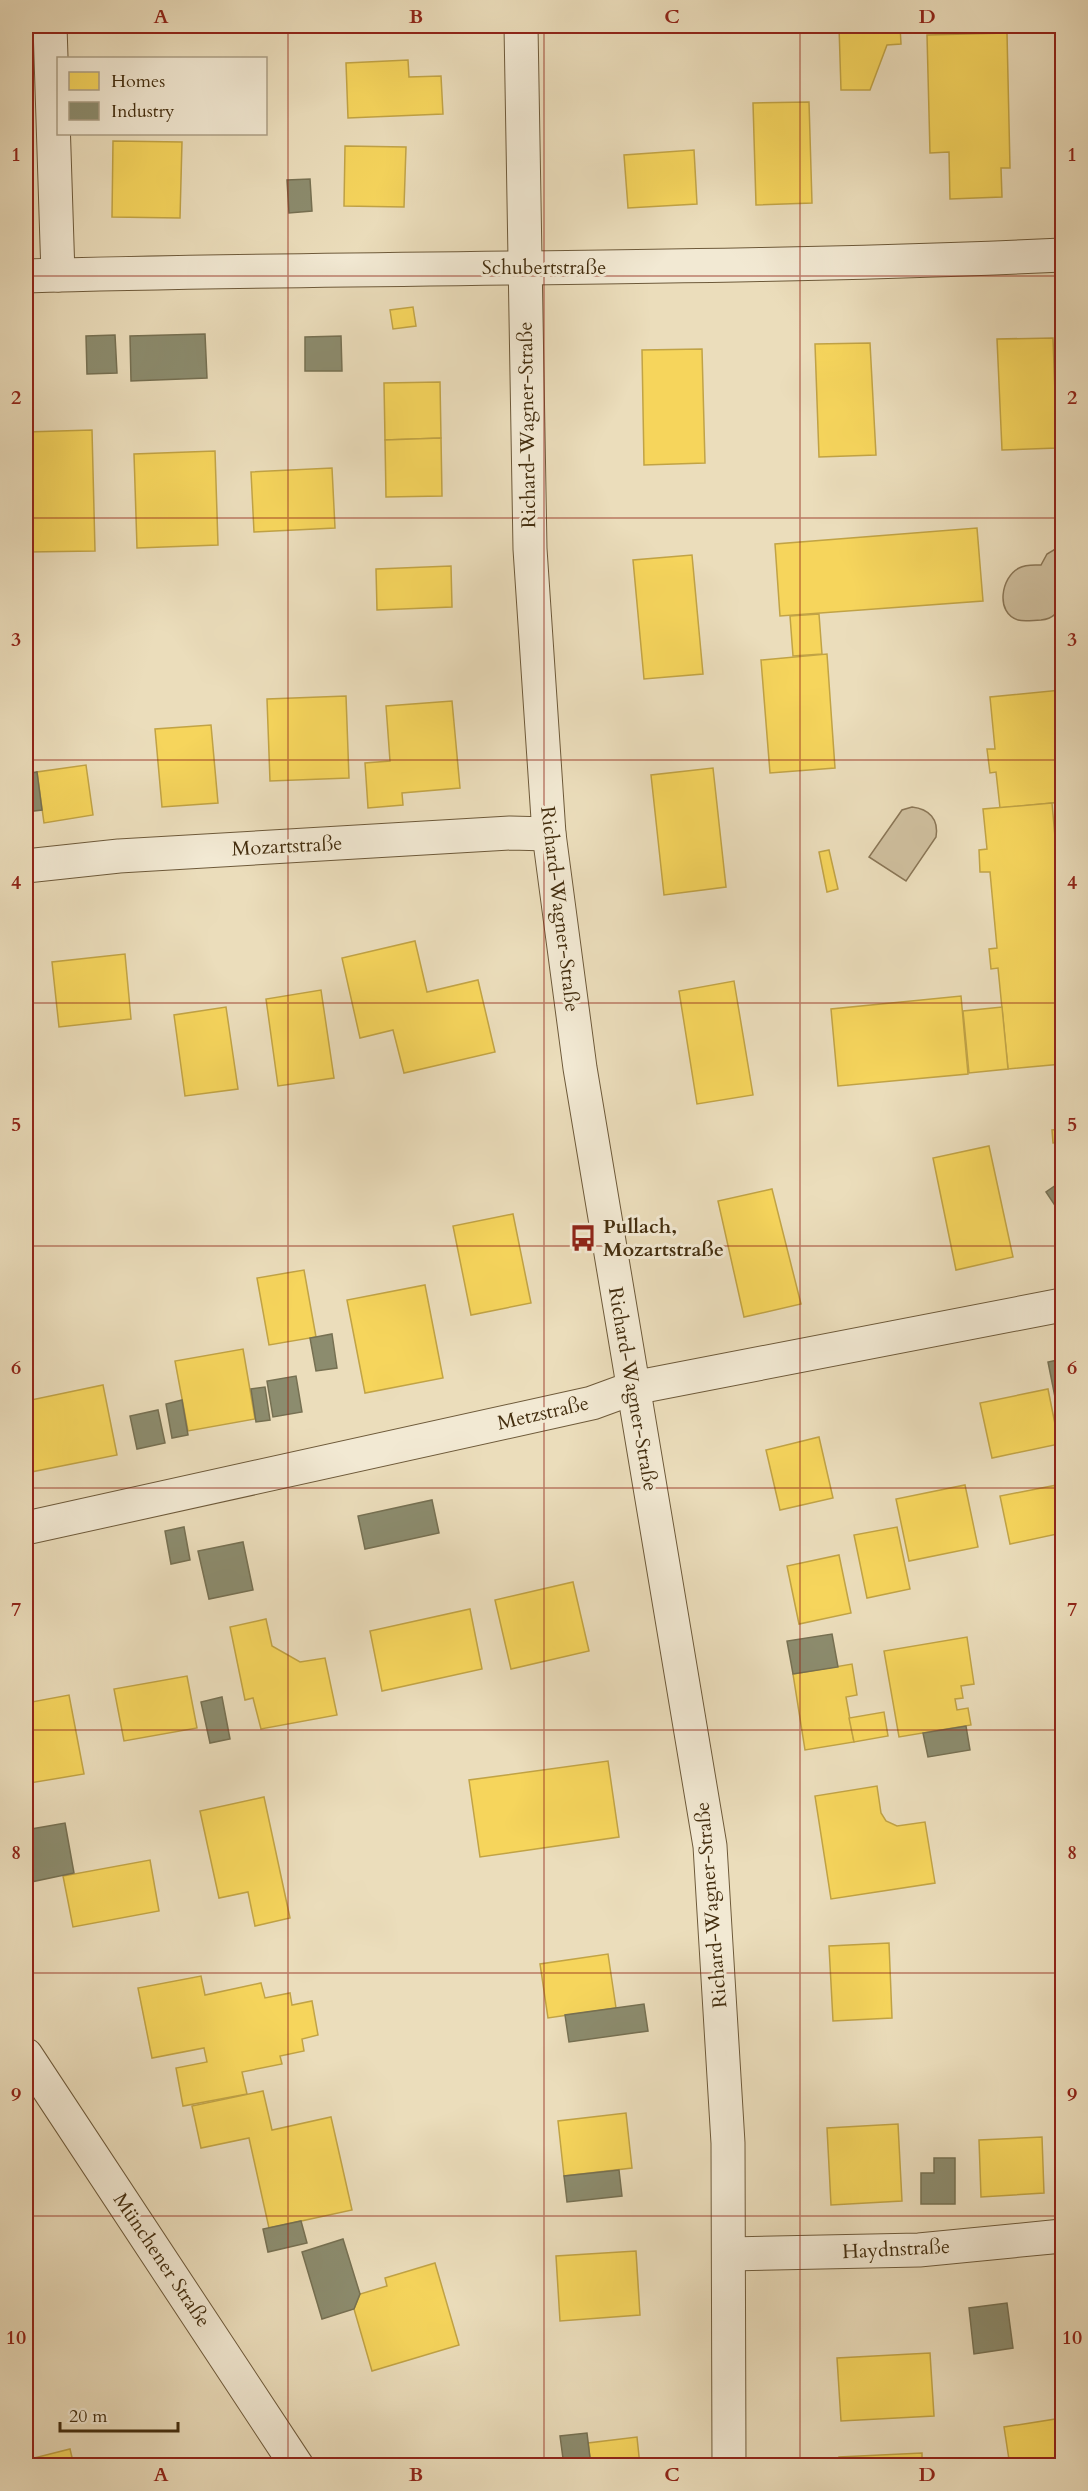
<svg xmlns="http://www.w3.org/2000/svg" width="1088" height="2491" viewBox="0 0 1088 2491" font-family="Cardo,serif">
  <style>
    .green { fill: #cfbf9e; stroke: #8a7656; stroke-width: 1.5 }
    .homes { fill: #f6d55c; stroke: #c1a345; stroke-width: 1.5 }
    .industry { fill: #8c8c6e; stroke: #767052; stroke-width: 1.5 }
    .lines { fill: none; stroke-linecap: round; stroke-linejoin: round }
    .minor-casing { stroke: #6e5a3a; stroke-width: 35 }
    .minor { stroke: #f2e9d3; stroke-width: 33 }
    .grid { fill: none; stroke: #8f2418; stroke-width: 1.5; stroke-opacity: 0.55 }
    .labels { text-anchor: middle; dominant-baseline: central; stroke-width: 6; stroke-linejoin: round; paint-order: stroke }
    .street-label { font-size: 20px; fill: #442e0f; stroke: #f2e9d3 }
    .poi-label { font-size: 20px; font-weight: bold; fill: #442e0f; stroke: #f2e9d3; text-anchor: start }
    .neatline { fill: none; stroke: #8f2418; stroke-width: 2 }
    .grid-label { font-size: 20px; text-anchor: middle; font-weight: bold; fill: #8f2418 }
  </style>
  <rect width="100%" height="100%" fill="#ebddbb"/>
  <filter id="stains"><feTurbulence type="fractalNoise" baseFrequency=".00333" numOctaves="4"/><feColorMatrix values="0 0 0 0 .2 0 0 0 0 .09 0 0 0 0 .02 0 0 0 .5 -.17"/></filter>
  <radialGradient id="worn" r=".72"><stop offset=".6" stop-color="#630" stop-opacity="0"/><stop offset="1" stop-color="#630" stop-opacity=".3"/></radialGradient>
  <g class="green">
    <path d="M 1062,545 C 1063,563 1065,583 1062,600 C 1061,612 1052,619 1041,620 C 1034,620 1025,622 1018,620 C 995,613 1001,577 1019,568 C 1026,564 1034,565 1041,565 L 1047,554 Z"/>
    <path d="M 912,807 C 929,809 939,819 936,837 L 906,881 L 869,857 L 902,810 Z"/>
  </g>
  <g class="homes">
    <polygon points="839,26 900,26 901,44 887,45 870,90 841,90"/>
    <polygon points="1007,33 1010,168 1001,168 1002,197 950,199 949,152 930,153 927,35"/>
    <polygon points="408,60 409,77 441,76 443,114 348,118 346,63"/>
    <polygon points="809,102 812,203 756,205 753,103"/>
    <polygon points="113,141 182,142 180,218 112,217"/>
    <polygon points="345,146 406,147 404,207 344,206"/>
    <polygon points="694,150 697,204 628,208 624,155"/>
    <polygon points="413,307 416,326 393,329 390,310"/>
    <polygon points="1053,338 1057,448 1002,450 997,339"/>
    <polygon points="870,343 876,455 819,457 815,344"/>
    <polygon points="702,349 705,463 644,465 642,350"/>
    <polygon points="440,382 441,438 385,440 384,383"/>
    <polygon points="92,430 95,551 28,552 26,432"/>
    <polygon points="441,438 442,496 386,497 385,440"/>
    <polygon points="215,451 218,545 137,548 134,454"/>
    <polygon points="332,468 335,528 254,532 251,472"/>
    <polygon points="977,528 983,601 780,616 775,544"/>
    <polygon points="692,555 703,674 644,679 633,560"/>
    <polygon points="451,566 452,607 377,610 376,569"/>
    <polygon points="819,614 822,654 793,656 790,616"/>
    <polygon points="827,654 835,768 770,773 761,660"/>
    <polygon points="1061,690 1062,802 1000,808 996,772 990,773 987,749 995,749 990,697"/>
    <polygon points="346,696 349,778 270,781 267,699"/>
    <polygon points="452,701 460,788 402,793 403,805 368,808 365,763 390,761 386,706"/>
    <polygon points="211,725 218,803 162,807 155,729"/>
    <polygon points="86,765 93,815 44,823 37,772"/>
    <polygon points="713,768 726,887 664,895 651,775"/>
    <polygon points="1052,803 1062,916 1062,1064 1008,1069 998,968 991,969 989,949 997,948 990,872 980,872 979,850 987,849 983,809"/>
    <polygon points="829,850 838,889 827,892 819,852"/>
    <polygon points="415,941 427,992 478,980 495,1052 404,1073 393,1030 360,1038 342,958"/>
    <polygon points="125,954 131,1019 59,1027 52,962"/>
    <polygon points="734,981 753,1095 697,1104 679,991"/>
    <polygon points="321,990 334,1078 278,1086 266,999"/>
    <polygon points="961,996 968,1074 838,1086 831,1009"/>
    <polygon points="226,1007 238,1089 185,1096 174,1015"/>
    <polygon points="1002,1007 1008,1069 969,1073 963,1011"/>
    <polygon points="1062,1129 1062,1142 1053,1143 1052,1130"/>
    <polygon points="26,1136 33,1182 26,1184"/>
    <polygon points="989,1146 1013,1257 956,1270 933,1158"/>
    <polygon points="772,1189 801,1304 744,1317 718,1201"/>
    <polygon points="513,1214 531,1303 471,1315 453,1226"/>
    <polygon points="304,1270 316,1337 269,1345 257,1278"/>
    <polygon points="425,1285 443,1378 365,1393 347,1300"/>
    <polygon points="243,1349 255,1419 188,1431 175,1361"/>
    <polygon points="103,1385 117,1455 26,1473 26,1401"/>
    <polygon points="1048,1389 1059,1444 992,1458 980,1403"/>
    <polygon points="819,1437 833,1498 780,1510 766,1450"/>
    <polygon points="1062,1484 1062,1533 1010,1544 1000,1496"/>
    <polygon points="965,1485 978,1547 909,1561 896,1499"/>
    <polygon points="897,1527 910,1589 867,1598 854,1535"/>
    <polygon points="839,1555 851,1613 799,1624 787,1566"/>
    <polygon points="573,1582 589,1651 511,1669 495,1600"/>
    <polygon points="470,1609 482,1669 382,1691 370,1631"/>
    <polygon points="266,1619 272,1646 300,1662 325,1658 337,1715 261,1729 253,1698 245,1700 230,1627"/>
    <polygon points="967,1637 974,1684 961,1686 963,1698 955,1699 957,1710 968,1708 971,1725 899,1737 884,1651"/>
    <polygon points="852,1664 857,1695 846,1697 854,1742 805,1750 793,1674"/>
    <polygon points="187,1676 197,1728 124,1741 114,1689"/>
    <polygon points="69,1695 84,1774 30,1783 26,1758 26,1703"/>
    <polygon points="884,1712 888,1736 854,1742 849,1718"/>
    <polygon points="608,1761 619,1837 480,1857 469,1780"/>
    <polygon points="877,1786 881,1813 886,1821 897,1826 925,1822 935,1883 831,1899 815,1796"/>
    <polygon points="264,1797 290,1918 255,1926 248,1892 219,1898 200,1811"/>
    <polygon points="150,1860 159,1911 73,1927 63,1876"/>
    <polygon points="889,1943 892,2018 833,2021 829,1946"/>
    <polygon points="608,1954 616,2008 548,2018 540,1964"/>
    <polygon points="201,1976 205,1995 261,1983 265,1998 290,1993 292,2005 312,2001 318,2035 302,2039 304,2051 280,2056 282,2064 242,2072 247,2094 183,2106 176,2068 207,2062 204,2048 152,2058 138,1988"/>
    <polygon points="263,2091 272,2130 331,2117 352,2210 269,2228 249,2138 201,2148 192,2106"/>
    <polygon points="626,2113 632,2168 564,2176 558,2121"/>
    <polygon points="898,2124 902,2201 831,2205 827,2128"/>
    <polygon points="1042,2137 1044,2193 981,2197 979,2140"/>
    <polygon points="636,2251 640,2315 560,2321 556,2256"/>
    <polygon points="435,2263 459,2345 372,2371 354,2309 360,2294 387,2286 385,2278"/>
    <polygon points="930,2353 934,2416 841,2421 837,2358"/>
    <polygon points="1062,2418 1062,2466 1010,2466 1004,2427"/>
    <polygon points="637,2437 640,2466 591,2466 588,2443"/>
    <polygon points="70,2449 74,2466 26,2466 26,2460"/>
    <polygon points="922,2453 922,2466 839,2466 839,2457"/>
    <polygon points="510,2459 511,2466 464,2466"/>
  </g>
  <g class="industry">
    <polygon points="310,179 312,211 289,213 287,180"/>
    <polygon points="205,334 207,378 131,381 130,336"/>
    <polygon points="115,335 117,373 87,374 86,336"/>
    <polygon points="341,336 342,371 305,371 305,337"/>
    <polygon points="37,772 42,810 26,812 26,774"/>
    <polygon points="1062,1181 1062,1216 1046,1192"/>
    <polygon points="332,1334 337,1368 316,1371 310,1338"/>
    <polygon points="1062,1359 1062,1395 1055,1397 1048,1362"/>
    <polygon points="296,1376 302,1412 273,1417 267,1381"/>
    <polygon points="265,1387 270,1420 256,1422 251,1389"/>
    <polygon points="182,1400 188,1435 172,1438 166,1404"/>
    <polygon points="158,1410 165,1443 137,1449 130,1416"/>
    <polygon points="432,1500 439,1533 365,1549 358,1516"/>
    <polygon points="184,1527 190,1560 171,1564 165,1531"/>
    <polygon points="243,1542 253,1590 209,1599 198,1551"/>
    <polygon points="832,1634 838,1667 793,1674 787,1641"/>
    <polygon points="222,1697 230,1739 210,1743 201,1702"/>
    <polygon points="966,1726 970,1750 928,1757 923,1733"/>
    <polygon points="65,1823 74,1873 31,1882 26,1850 26,1830"/>
    <polygon points="644,2004 648,2031 569,2042 565,2015"/>
    <polygon points="934,2158 955,2158 955,2204 921,2204 921,2173 934,2173"/>
    <polygon points="619,2170 622,2196 567,2202 564,2176"/>
    <polygon points="301,2221 307,2243 268,2252 263,2229"/>
    <polygon points="343,2239 360,2294 354,2309 322,2319 302,2252"/>
    <polygon points="1007,2303 1013,2348 974,2354 969,2308"/>
    <polygon points="587,2433 591,2466 564,2466 560,2436"/>
    <polygon points="237,2459 241,2466 214,2466"/>
  </g>
  <g class="lines">
    <defs>
      <g id="minor">
        <polyline points="50,26 58,275"/>
        <polyline points="521,26 530,549 549,834 580,1068 710,1846 728,2143 729,2466"/>
        <path d="M 26,276 C 371,266 717,271 1062,255"/>
        <polyline points="26,866 119,856 510,833 549,834"/>
        <polyline points="26,1528 592,1403 633,1388 1062,1305"/>
        <polyline points="26,2055 297,2466"/>
        <polyline points="729,2254 919,2250 1062,2236"/>
      </g>
    </defs>
    <use href="#minor" class="minor-casing"/>
    <use href="#minor" class="minor"/>
  </g>
  <path class="grid" d="M 288,26 L 288,2466M 544,26 L 544,2466M 800,26 L 800,2466M 26,276 L 1062,276M 26,518 L 1062,518M 26,760 L 1062,760M 26,1003 L 1062,1003M 26,1246 L 1062,1246M 26,1488 L 1062,1488M 26,1730 L 1062,1730M 26,1973 L 1062,1973M 26,2216 L 1062,2216"/>
  <defs>
    <symbol id="bus-bare" viewBox="-9 -9 18 18"><path d="M-5-6H5V4H4V6H2V4H-2V6H-4V4H-5ZM-3.5-4V0h7V-4ZM-3.5 1.2v1.5H-2V1.2ZM2 1.2v1.5H3.5V1.2Z" fill="#8f2418" stroke="#f2e9d3" stroke-width="2.5" paint-order="stroke"/></symbol>
  </defs>
  <g fill-rule="evenodd">
    <use href="#bus-bare" x="564" y="1219" width="38" height="38"/>
  </g>
  <g class="labels">
    <g class="street-label">
      <text x="544" y="267">Schubertstraße</text>
      <text transform="translate(527 425) rotate(-91)">Richard-Wagner-Straße</text>
      <text transform="translate(287 846) rotate(-3)">Mozartstraße</text>
      <text transform="translate(560 909) rotate(83)">Richard-Wagner-Straße</text>
      <text transform="translate(633 1389) rotate(80)">Richard-Wagner-Straße</text>
      <text transform="translate(543 1413) rotate(-13)">Metzstraße</text>
      <text transform="translate(711 1905) rotate(-95)">Richard-Wagner-Straße</text>
      <text transform="translate(896 2249) rotate(-3)">Haydnstraße</text>
      <text transform="translate(162 2260) rotate(56)">Münchener Straße</text>
    </g>
    <g class="poi-label">
      <text x="603" y="1226">Pullach,<tspan x="603" dy="23">Mozartstraße</tspan></text>
    </g>
  </g>
  <rect width="1088" height="2491" fill="none" stroke="#ebddbb" stroke-width="66"/>
  <rect x="57" y="57" width="210" height="78" fill="#f2e9d3" stroke="#ac9e85" stroke-width="1.5"/>
  <rect x="69" y="72" width="30" height="18" fill="#f6d55c" stroke="#ac9e85" stroke-width="1.5"/>
  <text x="111" y="87" font-size="18" fill="#442e0f">Homes</text>
  <rect x="69" y="102" width="30" height="18" fill="#8c8c6e" stroke="#ac9e85" stroke-width="1.5"/>
  <text x="111" y="117" font-size="18" fill="#442e0f">Industry</text>
  <path d="M60 2422v9h118v-9" fill="none" stroke="#442e0f" stroke-width="3"/>
  <text x="69" y="2422" font-size="18" fill="#442e0f" stroke="#f2e9d3" stroke-width="4.5" paint-order="stroke">20 m</text>
  <rect x="33" y="33" width="1022" height="2425" class="neatline"/>
  <g class="grid-label">
    <text x="161" y="23">A</text>
    <text x="416" y="23">B</text>
    <text x="672" y="23">C</text>
    <text x="927" y="23">D</text>
    <text x="16" y="161">1</text>
    <text x="1072" y="161">1</text>
    <text x="16" y="404">2</text>
    <text x="1072" y="404">2</text>
    <text x="16" y="646">3</text>
    <text x="1072" y="646">3</text>
    <text x="16" y="889">4</text>
    <text x="1072" y="889">4</text>
    <text x="16" y="1131">5</text>
    <text x="1072" y="1131">5</text>
    <text x="16" y="1374">6</text>
    <text x="1072" y="1374">6</text>
    <text x="16" y="1616">7</text>
    <text x="1072" y="1616">7</text>
    <text x="16" y="1859">8</text>
    <text x="1072" y="1859">8</text>
    <text x="16" y="2101">9</text>
    <text x="1072" y="2101">9</text>
    <text x="16" y="2344">10</text>
    <text x="1072" y="2344">10</text>
    <text x="161" y="2481">A</text>
    <text x="416" y="2481">B</text>
    <text x="672" y="2481">C</text>
    <text x="927" y="2481">D</text>
  </g>
  <rect width="100%" height="100%" filter="url(#stains)"/>
  <rect width="100%" height="100%" fill="url(#worn)"/>
</svg>
